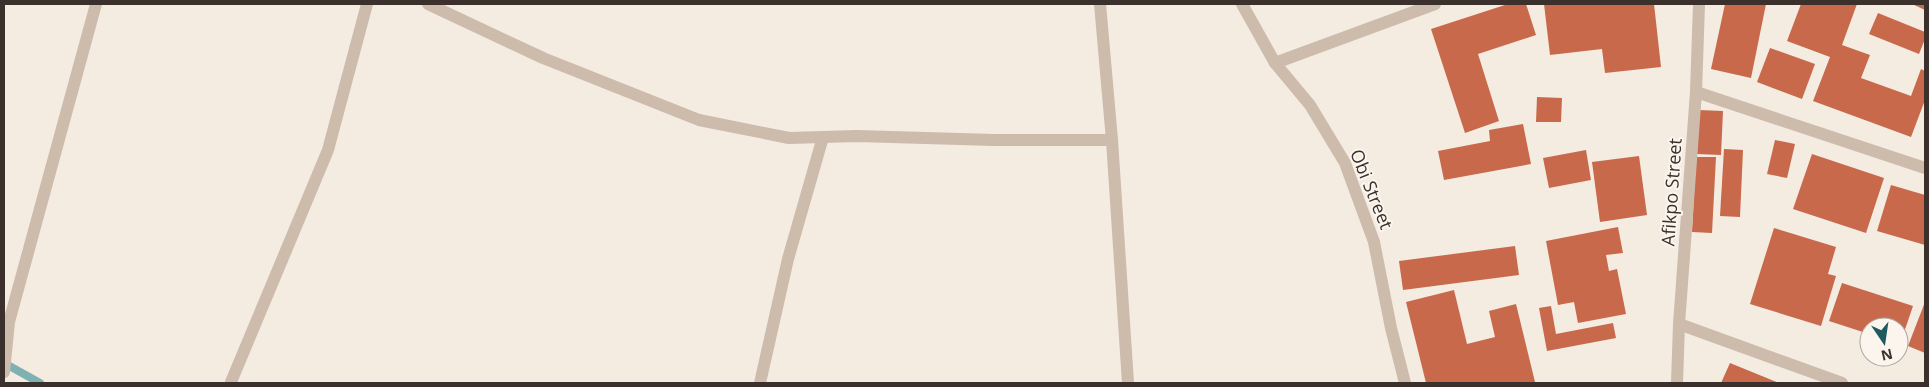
<svg xmlns="http://www.w3.org/2000/svg" width="1929" height="387" viewBox="0 0 1929 387" font-family="'Open Sans',sans-serif">
  <style>
    .lines { fill: none; stroke-linecap: round; stroke-linejoin: round }
    .stream { stroke: #7fb0b2; stroke-width: 8 }
    .building { fill: #c8694b }
    .minor { stroke: #cdbbac; stroke-width: 12 }
    .labels { text-anchor: middle; dominant-baseline: central; stroke-width: 4; stroke-linejoin: round; paint-order: stroke }
    .street-label { font-size: 18px; fill: #3b302b; stroke: #fbf5ee }
  </style>
  <rect width="100%" height="100%" fill="#f4ebe1"/>
  <g class="lines">
    <polyline class="stream" points="4,363 40,383"/>
  </g>
  <g class="building">
    <polygon points="1508,4 1526,4 1536,35 1478,54 1499,121 1465,133 1431,29"/>
    <polygon points="1544,4 1654,4 1661,67 1605,73 1602,49 1550,55"/>
    <polygon points="1725,4 1766,4 1751,78 1711,69"/>
    <polygon points="1801,4 1857,4 1842,45 1870,55 1861,78 1911,96 1921,69 1925,71 1925,100 1911,137 1813,101 1830,57 1787,41"/>
    <polygon points="1912,4 1925,4 1925,10"/>
    <polygon points="1878,13 1925,32 1925,39 1919,54 1869,34"/>
    <polygon points="1770,48 1815,64 1802,99 1757,82"/>
    <polygon points="1537,97 1562,98 1561,122 1536,122"/>
    <polygon points="1699,110 1723,111 1721,155 1697,154"/>
    <polygon points="1523,124 1531,164 1444,180 1438,151 1490,141 1489,130"/>
    <polygon points="1775,140 1795,144 1787,178 1767,174"/>
    <polygon points="1724,149 1743,150 1740,217 1720,216"/>
    <polygon points="1586,150 1591,180 1549,188 1543,158"/>
    <polygon points="1812,154 1884,178 1866,233 1793,209"/>
    <polygon points="1639,156 1647,215 1600,222 1592,162"/>
    <polygon points="1696,157 1716,157 1712,233 1692,232"/>
    <polygon points="1891,185 1925,195 1925,245 1877,231"/>
    <polygon points="1618,227 1623,253 1606,255 1609,271 1617,269 1626,314 1578,323 1574,302 1558,305 1546,241"/>
    <polygon points="1774,228 1836,247 1828,274 1836,276 1821,326 1750,304"/>
    <polygon points="1515,246 1519,275 1403,290 1399,261"/>
    <polygon points="1842,283 1913,306 1899,347 1899,327 1869,327 1869,334 1829,321"/>
    <polygon points="1454,290 1467,344 1495,337 1489,311 1516,304 1535,382 1528,383 1426,383 1406,302"/>
    <polygon points="1925,302 1925,353 1908,346"/>
    <polygon points="1551,306 1556,334 1613,323 1616,338 1547,351 1539,308"/>
    <polygon points="1730,363 1779,383 1721,383"/>
  </g>
  <g class="lines">
    <g class="minor">
      <polyline points="428,4 543,58 699,120 789,138 857,136 994,140 1112,140"/>
      <polyline points="1100,4 1112,140 1128,383"/>
      <polyline points="1242,4 1275,63 1310,105 1345,163 1374,242 1391,328 1405,383"/>
      <polyline points="1275,63 1435,4"/>
      <polyline points="1696,92 1925,168"/>
      <polyline points="1679,324 1842,383"/>
      <polyline points="4,372 9,322 96,4"/>
      <polyline points="231,382 328,150 367,4"/>
      <polyline points="760,383 788,259 823,137"/>
      <polyline points="1677,383 1679,324 1696,92 1699,4"/>
    </g>
  </g>
  <g class="labels">
    <g class="street-label">
      <text transform="translate(1372 189) rotate(68)">Obi Street</text>
      <text transform="translate(1671 192) rotate(-86)">Afikpo Street</text>
    </g>
  </g>
  <rect width="1929" height="387" fill="none" stroke="#3b302b" stroke-width="10"/>
  <g transform="translate(1884 342) rotate(167)"><circle r="24" fill="#fbf5ee" stroke="#aea6a0"/>
  <path d="M0-4L9 19L0 12L-9 19Z" fill="#1f5a5e"/>
  <text y="-8" font-size="14" font-weight="bold" text-anchor="middle" fill="#3b302b">N</text>
  </g>
</svg>
